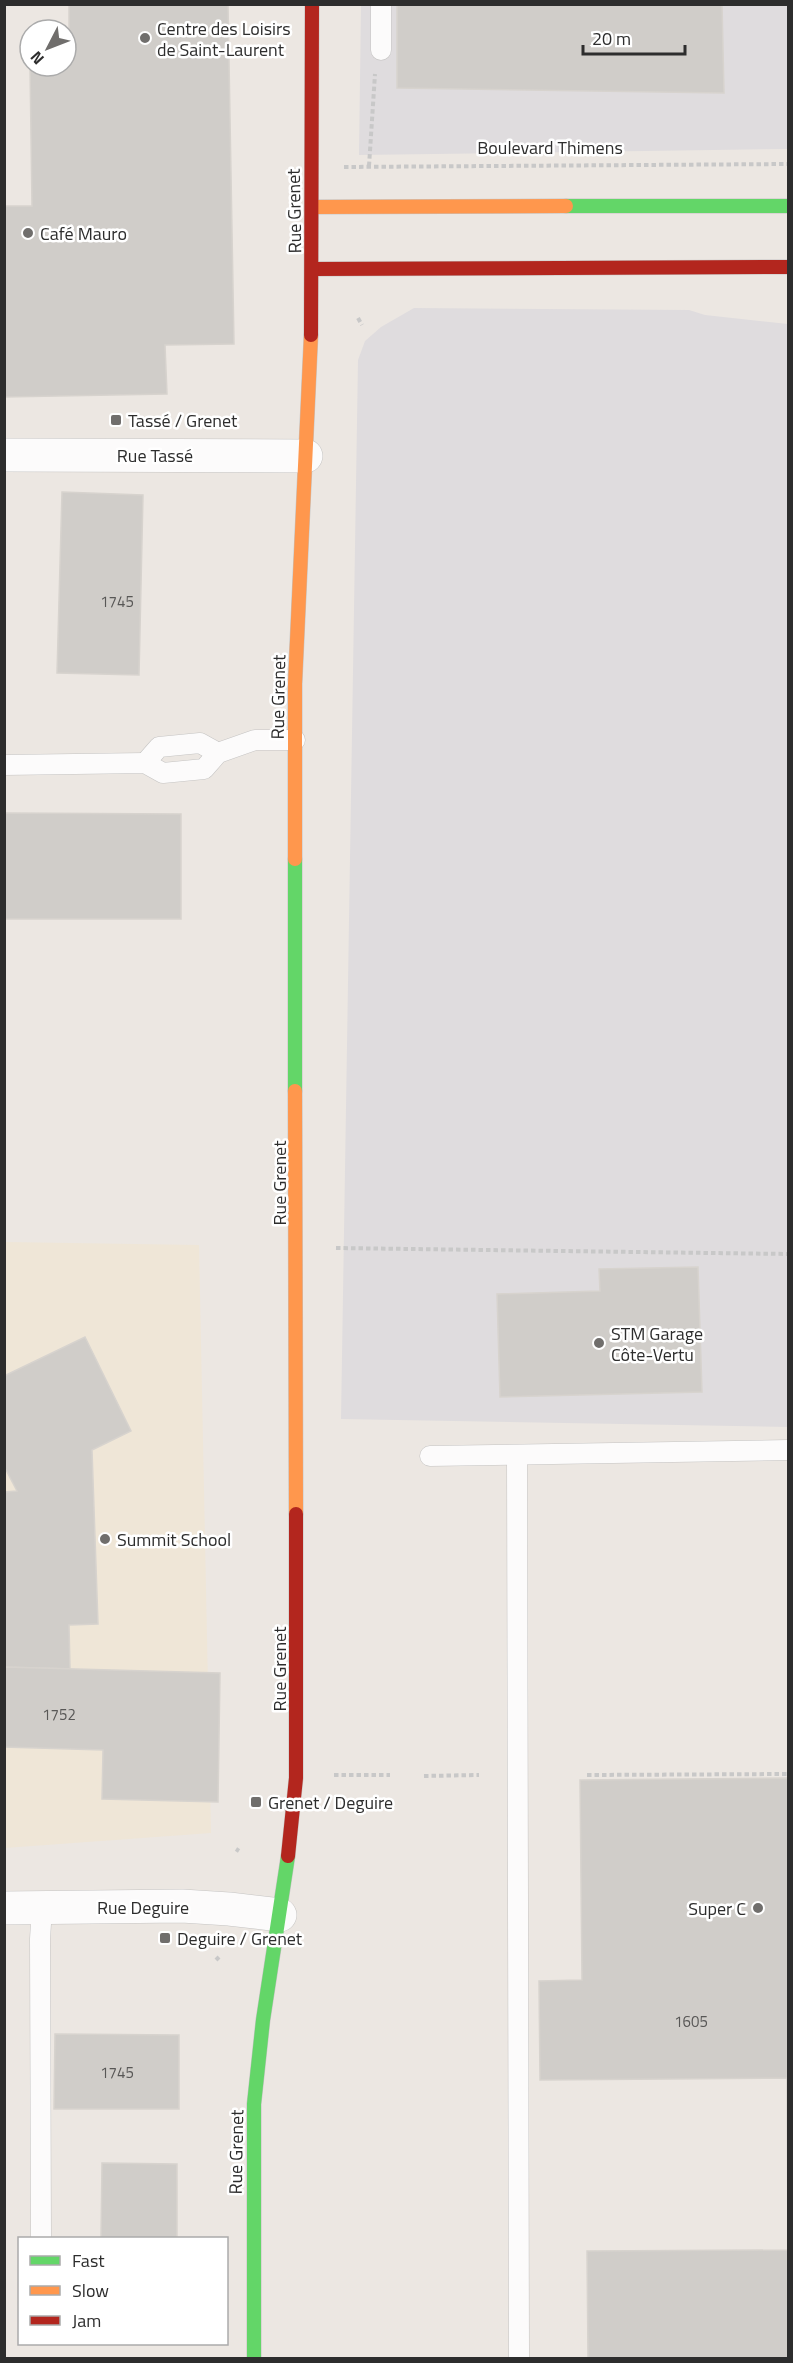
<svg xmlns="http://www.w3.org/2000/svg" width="793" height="2363" viewBox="0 0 793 2363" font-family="'Titillium Web',sans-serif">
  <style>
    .industrial { fill: #dfdcde }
    .education { fill: #efe6d7 }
    .building { fill: #d0cdc9; stroke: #d7d3ce; stroke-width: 1.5 }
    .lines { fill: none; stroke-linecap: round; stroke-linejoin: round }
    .lane-casing { stroke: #c5c4c3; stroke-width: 21 }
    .street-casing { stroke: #c5c4c3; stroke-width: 34 }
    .fast-casing { stroke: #c5c4c3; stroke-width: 15 }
    .slow-casing { stroke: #c5c4c3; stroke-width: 15 }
    .jam-casing { stroke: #c5c4c3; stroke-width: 15 }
    .path { stroke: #c8c8c8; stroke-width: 4; stroke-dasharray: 4.5 3; stroke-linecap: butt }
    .lane { stroke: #fcfbfb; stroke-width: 20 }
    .street { stroke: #fcfbfb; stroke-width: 33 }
    .fast { stroke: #63d668; stroke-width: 14 }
    .slow { stroke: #ff974d; stroke-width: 14 }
    .jam { stroke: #b3261e; stroke-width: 14 }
    .poi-dot { fill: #706e6c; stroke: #fff; stroke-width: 2 }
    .labels { text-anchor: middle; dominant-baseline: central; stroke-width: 5; stroke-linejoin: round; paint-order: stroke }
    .number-label { font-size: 15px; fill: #585756 }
    .poi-label { font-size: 18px; fill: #2d2d2d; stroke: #fff; text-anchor: start }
    .street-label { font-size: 18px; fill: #2d2d2d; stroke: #fff }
  </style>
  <rect width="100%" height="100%" fill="#ece7e2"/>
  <g class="industrial">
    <polygon points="361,5 788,5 788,149 359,155"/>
    <polygon points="414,308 689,310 705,315 788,324 788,1427 341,1419 358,360 365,341 381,327"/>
  </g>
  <polygon class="education" points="5,1242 199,1245 211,1833 5,1848"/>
  <g class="building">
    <polygon points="69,4 228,4 234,344 165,345 167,394 4,397 4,206 32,206 30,66 66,66 66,44 69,44"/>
    <polygon points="397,4 722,4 724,93 397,88"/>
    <polygon points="62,492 143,495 139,675 57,673"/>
    <polygon points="4,813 181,814 181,919 4,919"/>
    <polygon points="698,1267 702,1392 500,1397 497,1294 600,1291 599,1269"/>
    <polygon points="85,1337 131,1431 92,1450 98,1624 69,1625 70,1669 4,1667 4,1492 17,1491 4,1466 4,1376"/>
    <polygon points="4,1667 220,1673 218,1802 102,1799 103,1750 4,1747"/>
    <polygon points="788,1778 788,2358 588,2358 587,2251 788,2250 787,2078 540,2080 539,1981 582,1980 580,1780"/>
    <polygon points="55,2034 179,2035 179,2109 54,2109"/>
    <polygon points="102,2163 177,2164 177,2238 101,2238"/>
  </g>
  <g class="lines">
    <defs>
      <g id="lane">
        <polyline points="381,50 381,4"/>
        <polyline points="145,763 159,747 200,743 218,753"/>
        <polyline points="4,765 145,763 163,773 204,769 218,753 255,740 295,740"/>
        <polyline points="517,1455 519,2358"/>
        <polyline points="430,1456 788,1450"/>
        <polyline points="41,2238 40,1939 42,1908"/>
      </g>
      <g id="street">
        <polyline points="4,455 306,456"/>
        <polyline points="4,1908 182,1906 229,1909 280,1915"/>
      </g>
      <g id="fast">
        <polyline points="566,206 788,206"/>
        <polyline points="295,859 295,1091"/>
        <polyline points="254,2358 254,2104 263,2020 288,1856"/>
      </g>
      <g id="slow">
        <polyline points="312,207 566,206"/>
        <polyline points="295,859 295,684 311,335"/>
        <polyline points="295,1091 296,1514"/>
      </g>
      <g id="jam">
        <polyline points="312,269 788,267"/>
        <polyline points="311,335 312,4"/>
        <polyline points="288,1856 296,1778 296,1514"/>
      </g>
    </defs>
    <use href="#lane" class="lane-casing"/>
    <use href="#street" class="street-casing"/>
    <use href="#fast" class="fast-casing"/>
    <use href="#slow" class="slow-casing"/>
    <use href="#jam" class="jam-casing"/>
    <g class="path">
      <polyline points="369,166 375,74"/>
      <polyline points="344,167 788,164"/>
      <polyline points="358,318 362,325"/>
      <polyline points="336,1248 788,1254"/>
      <polyline points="334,1775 390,1775"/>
      <polyline points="587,1775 788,1774"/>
      <polyline points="424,1776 479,1775"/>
      <polyline points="236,1849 239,1851"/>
      <polyline points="216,1960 219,1957"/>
    </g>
    <use href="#lane" class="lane"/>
    <use href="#street" class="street"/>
    <use href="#fast" class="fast"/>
    <use href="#slow" class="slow"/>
    <use href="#jam" class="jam"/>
  </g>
  <g class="poi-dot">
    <circle cx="145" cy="38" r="6"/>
    <circle cx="28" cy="233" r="6"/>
    <rect x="110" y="414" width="12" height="12" rx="3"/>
    <circle cx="599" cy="1343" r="6"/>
    <circle cx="105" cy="1539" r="6"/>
    <rect x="250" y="1796" width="12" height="12" rx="3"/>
    <circle cx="758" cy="1908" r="6"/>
    <rect x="159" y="1932" width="12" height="12" rx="3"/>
  </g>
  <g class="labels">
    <g class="number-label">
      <text x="117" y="601">1745</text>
      <text x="59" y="1714">1752</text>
      <text x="691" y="2021">1605</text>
      <text x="117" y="2072">1745</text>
    </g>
    <g class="poi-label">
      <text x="157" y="28">Centre des Loisirs<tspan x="157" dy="21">de Saint-Laurent</tspan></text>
      <text x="40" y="233">Café Mauro</text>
      <text x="128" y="420">Tassé / Grenet</text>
      <text x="611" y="1333">STM Garage<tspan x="611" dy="21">Côte-Vertu</tspan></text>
      <text x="117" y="1539">Summit School</text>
      <text x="268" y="1802">Grenet / Deguire</text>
      <text x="746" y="1908" text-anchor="end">Super C</text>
      <text x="177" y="1938">Deguire / Grenet</text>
    </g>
    <g class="street-label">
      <text x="550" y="147">Boulevard Thimens</text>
      <text transform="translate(294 211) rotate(-91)">Rue Grenet</text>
      <text x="155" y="455">Rue Tassé</text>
      <text transform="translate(278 697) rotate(-89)">Rue Grenet</text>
      <text transform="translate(279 1183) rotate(-90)">Rue Grenet</text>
      <text transform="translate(279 1669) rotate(-90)">Rue Grenet</text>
      <text x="143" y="1907">Rue Deguire</text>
      <text transform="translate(236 2152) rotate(-89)">Rue Grenet</text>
    </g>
  </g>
  <rect width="793" height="2363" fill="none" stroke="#2d2d2d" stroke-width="12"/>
  <rect x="18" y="2237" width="210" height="108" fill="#ffffff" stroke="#ababab" stroke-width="1.5"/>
  <rect x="30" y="2256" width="30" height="9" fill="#63d668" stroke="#ababab" stroke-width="1.5"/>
  <text x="72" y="2267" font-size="18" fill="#2d2d2d">Fast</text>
  <rect x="30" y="2286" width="30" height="9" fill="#ff974d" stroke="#ababab" stroke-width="1.5"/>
  <text x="72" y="2297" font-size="18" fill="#2d2d2d">Slow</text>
  <rect x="30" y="2316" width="30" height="9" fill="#b3261e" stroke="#ababab" stroke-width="1.5"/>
  <text x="72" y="2327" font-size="18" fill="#2d2d2d">Jam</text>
  <g transform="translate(48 48) rotate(228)"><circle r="28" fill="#ffffff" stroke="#ababab" stroke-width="1.5"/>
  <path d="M0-4.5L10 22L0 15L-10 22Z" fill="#706e6c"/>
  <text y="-9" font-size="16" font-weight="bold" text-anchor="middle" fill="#2d2d2d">N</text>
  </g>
  <path d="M583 45v9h102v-9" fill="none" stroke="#2d2d2d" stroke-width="3"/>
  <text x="592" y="45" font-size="18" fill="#2d2d2d" stroke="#ffffff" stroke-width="4.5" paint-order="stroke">20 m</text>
</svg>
